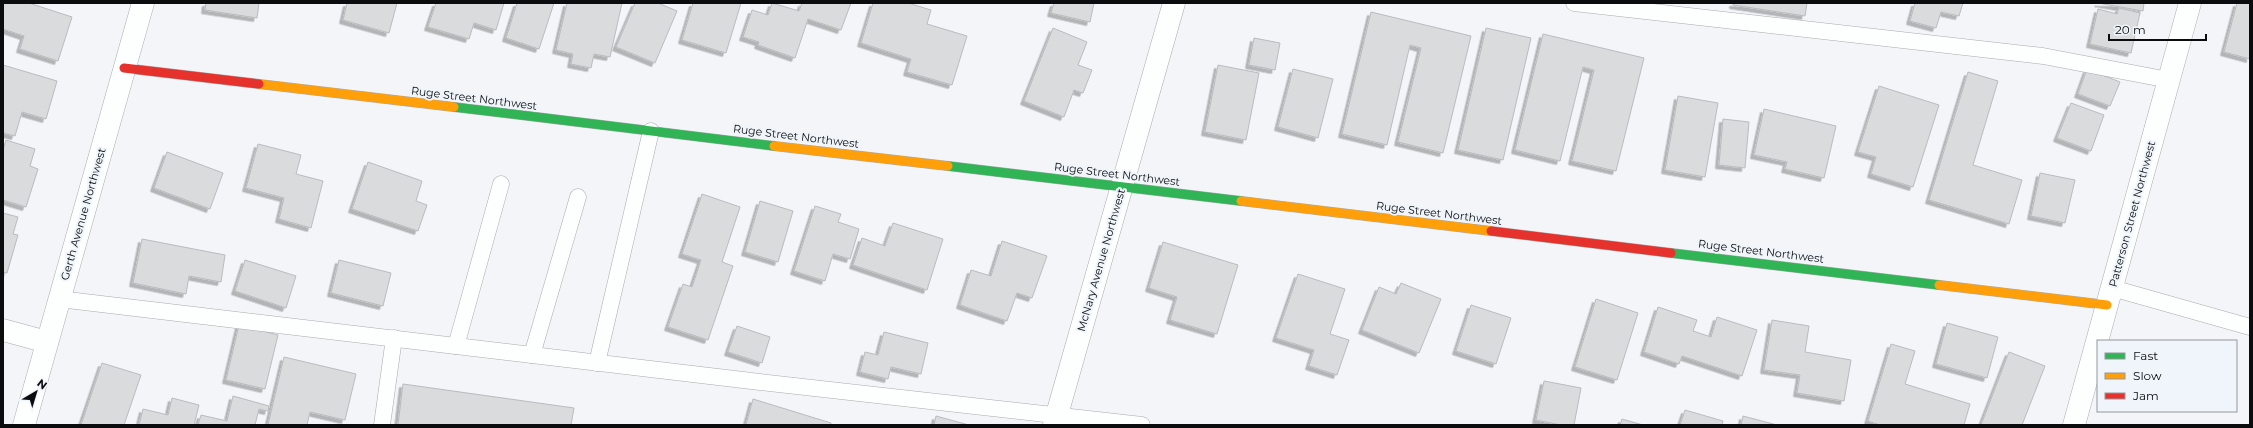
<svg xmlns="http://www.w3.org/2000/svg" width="2253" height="428" viewBox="0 0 2253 428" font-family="Montserrat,sans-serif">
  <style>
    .building { fill: #d9dbdd; stroke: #b9bbbe; filter: url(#shadow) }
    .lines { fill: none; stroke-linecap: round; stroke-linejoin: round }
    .lane-casing { stroke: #aaabae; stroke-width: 17 }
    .street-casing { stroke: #aaabae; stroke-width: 23 }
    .fast-casing { stroke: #aaabae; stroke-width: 10 }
    .slow-casing { stroke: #aaabae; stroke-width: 10 }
    .jam-casing { stroke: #aaabae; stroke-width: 10 }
    .lane { stroke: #fdfefe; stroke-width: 16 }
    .street { stroke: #fdfefe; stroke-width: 22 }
    .fast { stroke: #30b455; stroke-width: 9 }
    .slow { stroke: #ff9f0a; stroke-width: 9 }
    .jam { stroke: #e5322d; stroke-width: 9 }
    .labels { text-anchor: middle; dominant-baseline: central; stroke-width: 4; stroke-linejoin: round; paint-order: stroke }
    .street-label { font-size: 11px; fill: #0a0c0d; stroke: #f0f5fb }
  </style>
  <defs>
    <filter id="shadow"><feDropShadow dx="-3.5" dy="3.5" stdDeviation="0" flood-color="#0004"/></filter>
  </defs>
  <rect width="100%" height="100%" fill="#f3f5f8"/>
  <g class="building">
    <polygon points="3,3 29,3 72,17 58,61 20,49 24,36 3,29"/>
    <polygon points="206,3 259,3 257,18 205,10"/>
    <polygon points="347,3 397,3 389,33 343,20"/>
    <polygon points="436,3 504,3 496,30 474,23 469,39 428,27"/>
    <polygon points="517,3 554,3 539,49 506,38"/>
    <polygon points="567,3 622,3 610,57 594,54 591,68 571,64 573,54 556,50"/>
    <polygon points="635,3 658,3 677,11 655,63 616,47"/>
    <polygon points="693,3 741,3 726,53 682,40"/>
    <polygon points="772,3 799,11 802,3 851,3 841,30 808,19 795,58 758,45 759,42 743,37 752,10 768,15"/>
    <polygon points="873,3 908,3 931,10 927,24 967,36 952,85 907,72 911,59 861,43"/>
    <polygon points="1054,3 1094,3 1090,22 1051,13"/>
    <polygon points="1733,3 1807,3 1805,16 1733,5"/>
    <polygon points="1915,3 1963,3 1959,16 1941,12 1936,28 1910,21"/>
    <polygon points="2098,3 2144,3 2143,11"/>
    <polygon points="2237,3 2250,3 2250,59 2224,52"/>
    <polygon points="2119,8 2140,13 2131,53 2090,44 2098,9 2117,14"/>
    <polygon points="1371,12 1471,36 1443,153 1398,142 1421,48 1410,45 1387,145 1342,134"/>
    <polygon points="1053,28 1087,42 1078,65 1092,70 1083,93 1074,90 1064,117 1024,101"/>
    <polygon points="1486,28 1531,38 1503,160 1458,150"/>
    <polygon points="1543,34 1644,58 1616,171 1572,161 1594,70 1583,67 1560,161 1515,150"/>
    <polygon points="1254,38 1280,43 1275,70 1249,65"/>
    <polygon points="3,65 57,81 46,119 22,112 15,136 3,133"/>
    <polygon points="1218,65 1259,73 1246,140 1205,132"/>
    <polygon points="1293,69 1333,79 1318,138 1278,127"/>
    <polygon points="2087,69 2120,82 2110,106 2078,94"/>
    <polygon points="1968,72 1998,81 1973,165 2022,180 2009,224 1929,200"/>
    <polygon points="1879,86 1939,105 1913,187 1871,174 1876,157 1858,152"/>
    <polygon points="1678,96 1718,103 1705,177 1665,170"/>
    <polygon points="2071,103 2104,115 2091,151 2057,138"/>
    <polygon points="1764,109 1836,126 1824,178 1785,169 1787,162 1754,155"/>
    <polygon points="1723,119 1749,122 1745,168 1719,165"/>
    <polygon points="6,140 35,149 30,166 38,169 26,207 3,200 3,150"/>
    <polygon points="258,144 301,155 296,174 323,181 311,228 279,219 284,198 246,188"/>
    <polygon points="167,152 223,173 210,209 154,188"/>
    <polygon points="368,162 422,181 416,201 427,205 418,231 352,209"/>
    <polygon points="2040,173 2075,180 2065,223 2031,216"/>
    <polygon points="702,194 740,207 722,262 733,266 708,340 668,327 683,284 692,287 701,260 682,254"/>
    <polygon points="760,201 793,211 778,262 745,252"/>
    <polygon points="815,206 841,214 838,222 859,229 850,259 833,254 825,281 794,271"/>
    <polygon points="3,213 18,217 13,234 18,235 7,273 3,272"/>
    <polygon points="893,223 943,239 927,290 853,265 862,238 885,246"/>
    <polygon points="142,239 225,255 221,282 189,276 186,294 133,283"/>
    <polygon points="1002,241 1047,256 1032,298 1017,293 1007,321 960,305 971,270 991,276"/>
    <polygon points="1163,242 1238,265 1217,334 1170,320 1177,297 1149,288"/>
    <polygon points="245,260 296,276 286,308 235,291"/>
    <polygon points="339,260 391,273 383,306 331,293"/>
    <polygon points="1298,274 1345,289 1330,334 1349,340 1337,375 1309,366 1314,350 1276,338"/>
    <polygon points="1401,283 1441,299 1419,353 1362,330 1379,287 1396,294"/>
    <polygon points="1596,299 1638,313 1617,380 1575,367"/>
    <polygon points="1471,305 1511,318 1496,364 1456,351"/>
    <polygon points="1658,307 1697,320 1693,331 1711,337 1717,317 1757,330 1742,376 1682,356 1679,364 1644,352"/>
    <polygon points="1772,320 1809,326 1805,352 1851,360 1844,401 1797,393 1800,375 1764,370"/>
    <polygon points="1947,323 1998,337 1987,378 1936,364"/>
    <polygon points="239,325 278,335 265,389 226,380"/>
    <polygon points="737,326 770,337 762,363 728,352"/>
    <polygon points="884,332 928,343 921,374 891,367 888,379 860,372 865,352 878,355"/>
    <polygon points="1891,344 1915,351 1905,384 1970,404 1964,425 1880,425 1868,421"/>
    <polygon points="2009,352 2045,366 2022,425 1981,425"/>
    <polygon points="284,357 356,374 345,420 310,412 307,425 268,425"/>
    <polygon points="102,363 141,375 124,425 81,425"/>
    <polygon points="1544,381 1581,388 1574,425 1561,425 1536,420"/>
    <polygon points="403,384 574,408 571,425 398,425"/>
    <polygon points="233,396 269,406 268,411 259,409 255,425 198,425 201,415 227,421"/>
    <polygon points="172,398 199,405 194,425 139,425 143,409 168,415"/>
    <polygon points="753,399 831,423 831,425 746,425"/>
    <polygon points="1685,410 1723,421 1722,425 1680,425"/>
    <polygon points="936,416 969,425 934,425"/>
    <polygon points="1743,416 1777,425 1741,425"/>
    <polygon points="1622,419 1643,425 1620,425"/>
  </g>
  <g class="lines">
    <defs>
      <g id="lane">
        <polyline points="1574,3 2043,56 2169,80"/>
        <polyline points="2112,288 2250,327"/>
        <polyline points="59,299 760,382 1142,425"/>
        <polyline points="456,346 501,184"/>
        <polyline points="532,355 578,197"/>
        <polyline points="597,363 651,131"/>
        <polyline points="382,425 394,338"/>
      </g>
      <g id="street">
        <polyline points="3,330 47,342"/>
        <polyline points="24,425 143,3"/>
        <polyline points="1054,425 1174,3"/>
        <polyline points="2074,425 2190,3"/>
      </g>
      <g id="fast">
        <polyline points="454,107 774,146"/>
        <polyline points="948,166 1241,201"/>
        <polyline points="1671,253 1939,285"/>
      </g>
      <g id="slow">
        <polyline points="259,84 454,107"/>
        <polyline points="774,146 948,166"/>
        <polyline points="1241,201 1491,231"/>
        <polyline points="1939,285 2107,305"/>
      </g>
      <g id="jam">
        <polyline points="124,68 259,84"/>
        <polyline points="1491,231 1671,253"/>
      </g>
    </defs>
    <use href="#lane" class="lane-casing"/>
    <use href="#street" class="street-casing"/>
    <use href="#fast" class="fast-casing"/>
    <use href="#slow" class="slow-casing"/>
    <use href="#jam" class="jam-casing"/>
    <use href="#lane" class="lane"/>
    <use href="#street" class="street"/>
    <use href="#fast" class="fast"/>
    <use href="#slow" class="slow"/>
    <use href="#jam" class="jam"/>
  </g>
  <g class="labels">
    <g class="street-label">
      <text transform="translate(474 98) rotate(7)">Ruge Street Northwest</text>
      <text transform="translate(796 136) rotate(7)">Ruge Street Northwest</text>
      <text transform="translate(1117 174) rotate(7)">Ruge Street Northwest</text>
      <text transform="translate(1439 213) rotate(7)">Ruge Street Northwest</text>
      <text transform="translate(83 214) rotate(-74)">Gerth Avenue Northwest</text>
      <text transform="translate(2132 214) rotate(-75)">Patterson Street Northwest</text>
      <text transform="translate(1761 251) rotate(7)">Ruge Street Northwest</text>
      <text transform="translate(1101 260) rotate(-74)">McNary Avenue Northwest</text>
    </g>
  </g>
  <rect width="2253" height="428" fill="none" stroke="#0a0c0d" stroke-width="8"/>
  <rect x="2097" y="340" width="140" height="72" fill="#f0f5fb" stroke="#94989c"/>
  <rect x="2105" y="353" width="20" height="6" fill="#30b455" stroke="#94989c"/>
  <text x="2133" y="360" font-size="12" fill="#0a0c0d">Fast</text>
  <rect x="2105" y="373" width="20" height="6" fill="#ff9f0a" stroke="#94989c"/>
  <text x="2133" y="380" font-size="12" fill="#0a0c0d">Slow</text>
  <rect x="2105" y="393" width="20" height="6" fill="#e5322d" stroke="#94989c"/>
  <text x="2133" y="400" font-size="12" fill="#0a0c0d">Jam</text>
  <g transform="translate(36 392) rotate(38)" stroke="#f0f5fb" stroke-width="3" paint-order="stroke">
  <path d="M0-3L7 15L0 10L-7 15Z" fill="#0a0c0d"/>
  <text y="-6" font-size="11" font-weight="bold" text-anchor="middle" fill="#0a0c0d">N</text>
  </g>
  <path d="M2109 34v6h97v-6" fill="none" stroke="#0a0c0d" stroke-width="2"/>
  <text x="2115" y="34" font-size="12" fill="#0a0c0d" stroke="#f0f5fb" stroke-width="3" paint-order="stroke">20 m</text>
</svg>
